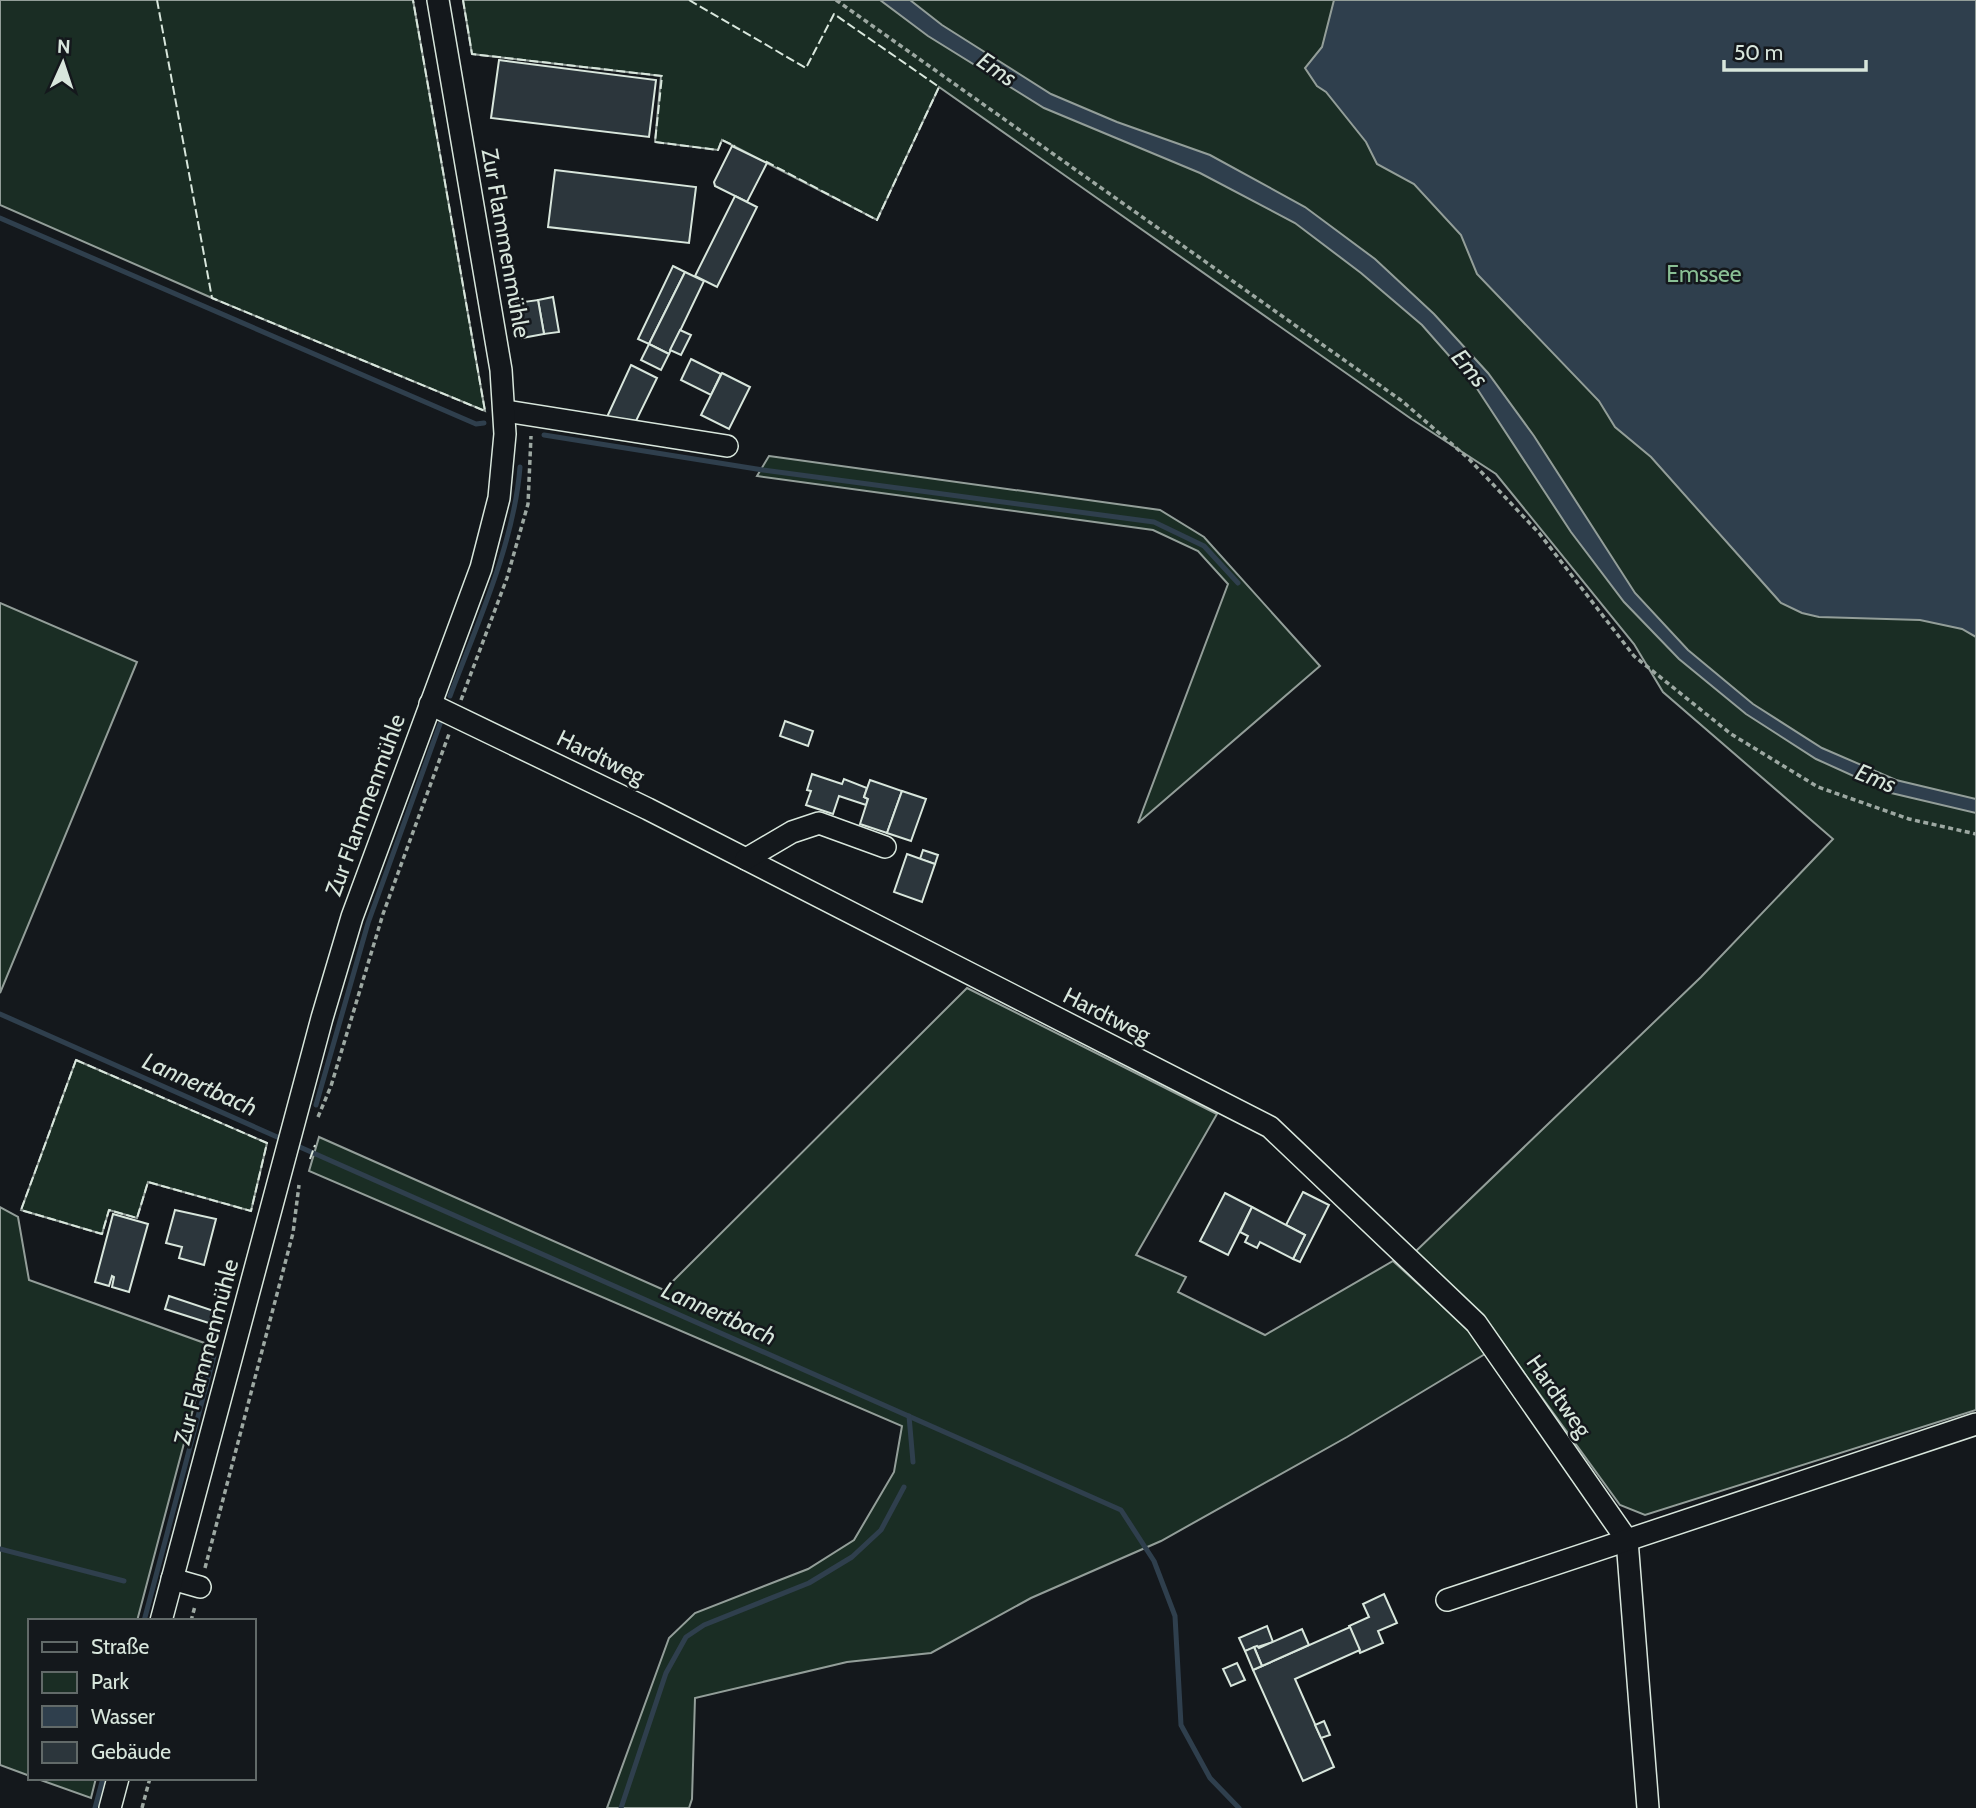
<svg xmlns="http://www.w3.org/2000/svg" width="1976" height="1808" viewBox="0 0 1976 1808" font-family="Cabin,sans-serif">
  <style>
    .green { fill: #1a2d24; stroke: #939e99; stroke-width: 2 }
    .water { fill: #2f3f4d; stroke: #939e99; stroke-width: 2 }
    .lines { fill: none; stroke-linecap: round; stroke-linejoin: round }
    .stream { stroke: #2f3f4d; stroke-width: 5 }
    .building { fill: #2c363c; stroke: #d8e6dc; stroke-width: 2 }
    .minor-casing { stroke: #d8e6dc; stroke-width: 24 }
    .path { stroke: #9da8a2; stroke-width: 3.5; stroke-dasharray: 5 3.5; stroke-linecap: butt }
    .minor { stroke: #14181c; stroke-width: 21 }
    .fence { stroke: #d8e6dc; stroke-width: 2; stroke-dasharray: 9 3.5; stroke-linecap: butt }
    .labels { text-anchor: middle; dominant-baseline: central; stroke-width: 5; stroke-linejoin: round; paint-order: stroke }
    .street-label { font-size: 23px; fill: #d8e6dc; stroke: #14181c }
    .park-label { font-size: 23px; fill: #8ac095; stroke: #14181c }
    .water-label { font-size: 24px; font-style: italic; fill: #d8e6dc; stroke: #14181c }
  </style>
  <rect width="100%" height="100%" fill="#14181c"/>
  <g class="green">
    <polygon points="0,0 413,0 485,411 212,298 0,205"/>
    <polygon points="463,0 1976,0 1976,1410 1645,1515 1620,1505 1485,1319 1416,1251 1701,977 1833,839 1663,692 1634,644 1496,474 1410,418 939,87 877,220 722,140 718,150 655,142 661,76 472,54"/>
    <polygon points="769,456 1160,510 1204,537 1320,666 1138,823 1228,584 1198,551 1153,530 757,476"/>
    <polygon points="0,603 137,662 0,993"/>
    <polygon points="967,988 1217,1114 1136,1255 1186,1277 1178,1292 1265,1335 1393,1261 1469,1330 1485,1354 1347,1437 1161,1541 1031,1598 931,1653 847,1662 695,1698 692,1799 689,1808 607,1808 669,1638 695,1613 808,1569 854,1540 894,1472 902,1426 309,1171 319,1137 664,1290"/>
    <polygon points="76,1060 267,1143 251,1211 148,1182 137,1218 109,1210 102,1234 21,1210"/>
    <polygon points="0,1207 18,1217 29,1280 210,1345 137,1621 30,1621 30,1776 0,1765"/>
    <polygon points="35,1778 96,1778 91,1798"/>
  </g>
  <g class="water">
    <polygon points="880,0 910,0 942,25 1051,94 1117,122 1210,155 1305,207 1375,259 1434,314 1488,373 1534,436 1635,593 1688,650 1753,704 1822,748 1896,780 1976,799 1976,813 1891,793 1816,759 1746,714 1679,659 1624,602 1571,532 1474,384 1422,325 1361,273 1295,223 1200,173 1044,108 928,36"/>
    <polygon points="1334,0 1976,0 1976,637 1962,629 1920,620 1819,617 1802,613 1781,603 1651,457 1615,427 1599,401 1477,274 1461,235 1414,184 1377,164 1366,142 1326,92 1317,86 1305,68 1322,47"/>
  </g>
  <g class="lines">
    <g class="stream">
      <polyline points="0,218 476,424 484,423"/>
      <polyline points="544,435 763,470 1154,522 1204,546 1238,583"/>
      <path d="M 450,696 C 477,624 514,544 520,467"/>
      <polyline points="0,1014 284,1140"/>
      <polyline points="316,1105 368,923 440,724"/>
      <polyline points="293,1144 1121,1510 1154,1561 1175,1616 1181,1725 1210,1778 1239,1808"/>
      <polyline points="909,1416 913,1462"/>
      <polyline points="0,1549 124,1581"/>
      <polyline points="144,1621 214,1356"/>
      <polyline points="95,1808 103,1778"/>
      <polyline points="621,1808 666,1673 686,1637 704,1625 809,1583 852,1557 881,1530 904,1487"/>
    </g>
  </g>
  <g class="building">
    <polygon points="499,60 656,80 649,137 491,118"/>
    <polygon points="732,146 767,163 747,202 715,186 714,182"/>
    <polygon points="555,170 696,187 689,243 548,227"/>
    <polygon points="735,196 757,207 717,287 695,276"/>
    <polygon points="673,266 685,272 649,344 638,339"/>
    <polygon points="685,272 704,281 669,354 649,344"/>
    <polygon points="553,297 559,332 544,334 538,300"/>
    <polygon points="538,300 544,334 522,338 516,303"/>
    <polygon points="680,330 691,335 681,355 670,350"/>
    <polygon points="649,344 669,354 661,370 641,360"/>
    <polygon points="691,359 721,374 711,395 681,380"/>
    <polygon points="631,365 657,378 636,421 607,417"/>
    <polygon points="722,373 750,387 729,429 701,415"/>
    <polygon points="785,721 813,731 808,746 780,736"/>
    <polygon points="812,774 842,784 844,779 867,788 864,797 868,799 866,805 839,796 833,814 806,805 811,791 807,790"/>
    <polygon points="870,780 902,791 887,833 860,824 868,799 864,797"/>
    <polygon points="902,791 926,799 911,841 887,833"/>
    <polygon points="923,850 938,855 935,864 920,859"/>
    <polygon points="907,854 935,864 922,902 894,892"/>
    <polygon points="1303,1192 1329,1205 1300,1262 1293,1259 1305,1235 1286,1225"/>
    <polygon points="1225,1193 1252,1207 1228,1255 1200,1241"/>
    <polygon points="1252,1207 1305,1235 1293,1259 1260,1242 1257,1248 1245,1242 1248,1236 1240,1232"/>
    <polygon points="175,1210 216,1219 204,1265 179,1258 182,1247 166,1243"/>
    <polygon points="113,1214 148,1224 129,1292 112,1287 114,1277 112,1276 109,1286 95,1282"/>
    <polygon points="169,1296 217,1312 212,1324 165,1309"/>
    <polygon points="1384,1594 1397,1623 1378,1631 1383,1643 1360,1653 1349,1626 1369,1617 1363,1604"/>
    <polygon points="1267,1626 1273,1642 1245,1651 1239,1638"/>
    <polygon points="1350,1627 1360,1650 1295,1679 1334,1767 1303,1781 1253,1670"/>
    <polygon points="1302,1629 1309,1645 1262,1666 1254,1647 1257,1646 1259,1648"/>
    <polygon points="1254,1647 1262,1666 1253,1670 1245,1651"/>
    <polygon points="1237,1663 1245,1680 1231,1686 1223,1669"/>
    <polygon points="1324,1721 1330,1735 1321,1738 1315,1725"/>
  </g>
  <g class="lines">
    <defs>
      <g id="minor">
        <polyline points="505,411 727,446"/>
        <polyline points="430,704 648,809 1270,1127 1476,1323 1627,1540 1648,1808"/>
        <polyline points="746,859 792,832 819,823 885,847"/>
        <polyline points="172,1579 200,1587"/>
        <polyline points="1447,1600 1976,1424"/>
        <polyline points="161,1621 322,1018 352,917 481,568 499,498 505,434 501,370 438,0"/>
        <polyline points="110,1808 118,1778"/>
      </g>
    </defs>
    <use href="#minor" class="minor-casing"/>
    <g class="path">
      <polyline points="836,0 1402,401 1469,459 1539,533 1634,656 1731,734 1818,787 1909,819 1976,834"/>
      <polyline points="461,700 507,578 528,504 531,436"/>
      <polyline points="318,1117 331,1086 383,914 449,734"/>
      <polyline points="205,1568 293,1233 299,1185"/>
      <polyline points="191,1621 195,1606"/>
      <polyline points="142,1808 150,1778"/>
    </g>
    <use href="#minor" class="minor"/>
    <g class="fence">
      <polyline points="157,0 212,298 485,411 413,0"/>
      <polyline points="463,0 472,54 662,76 655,142 718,150 722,140 735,146"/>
      <polyline points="689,0 806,68 834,14 939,87 877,220 763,160"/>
      <polygon points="76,1060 267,1143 251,1211 148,1182 137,1218 109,1210 102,1234 21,1210"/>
      <polyline points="310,1159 315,1145"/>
    </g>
  </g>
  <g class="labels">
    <g class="street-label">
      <text transform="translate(506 243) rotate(80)">Zur Flammenmühle</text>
      <text transform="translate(601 757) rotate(26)">Hardtweg</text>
      <text transform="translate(365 805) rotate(-70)">Zur Flammenmühle</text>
      <text transform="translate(1107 1015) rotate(27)">Hardtweg</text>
      <text transform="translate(206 1352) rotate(-75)">Zur Flammenmühle</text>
      <text transform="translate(1559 1396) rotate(55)">Hardtweg</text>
    </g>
    <g class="park-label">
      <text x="1704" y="274">Emssee</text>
    </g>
    <g class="water-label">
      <text transform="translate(997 69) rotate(34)">Ems</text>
      <text transform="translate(1470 368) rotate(50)">Ems</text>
      <text transform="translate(1876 778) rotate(22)">Ems</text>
      <text transform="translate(200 1084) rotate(24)">Lannertbach</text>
      <text transform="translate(719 1313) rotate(24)">Lannertbach</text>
    </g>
  </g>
  <rect x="28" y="1619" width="228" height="161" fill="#14181c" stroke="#626a69" stroke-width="2"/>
  <rect x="42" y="1642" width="35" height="10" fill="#14181c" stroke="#626a69" stroke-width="2"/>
  <text x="91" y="1654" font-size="21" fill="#d8e6dc">Straße</text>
  <rect x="42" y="1672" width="35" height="21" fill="#1a2d24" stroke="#626a69" stroke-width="2"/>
  <text x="91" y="1689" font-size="21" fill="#d8e6dc">Park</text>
  <rect x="42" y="1706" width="35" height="21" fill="#2f3f4d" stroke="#626a69" stroke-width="2"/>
  <text x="91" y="1724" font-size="21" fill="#d8e6dc">Wasser</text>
  <rect x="42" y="1742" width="35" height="21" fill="#2c363c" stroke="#626a69" stroke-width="2"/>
  <text x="91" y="1759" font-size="21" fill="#d8e6dc">Gebäude</text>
  <g transform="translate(63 63) rotate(3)" stroke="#14181c" stroke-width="5" paint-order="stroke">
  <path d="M0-5L12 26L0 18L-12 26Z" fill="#d8e6dc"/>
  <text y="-10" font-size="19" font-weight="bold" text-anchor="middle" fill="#d8e6dc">N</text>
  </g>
  <path d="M1724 60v10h142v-10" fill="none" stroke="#d8e6dc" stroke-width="3.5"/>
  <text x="1734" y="60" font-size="21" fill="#d8e6dc" stroke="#14181c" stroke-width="5" paint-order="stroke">50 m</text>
</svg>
